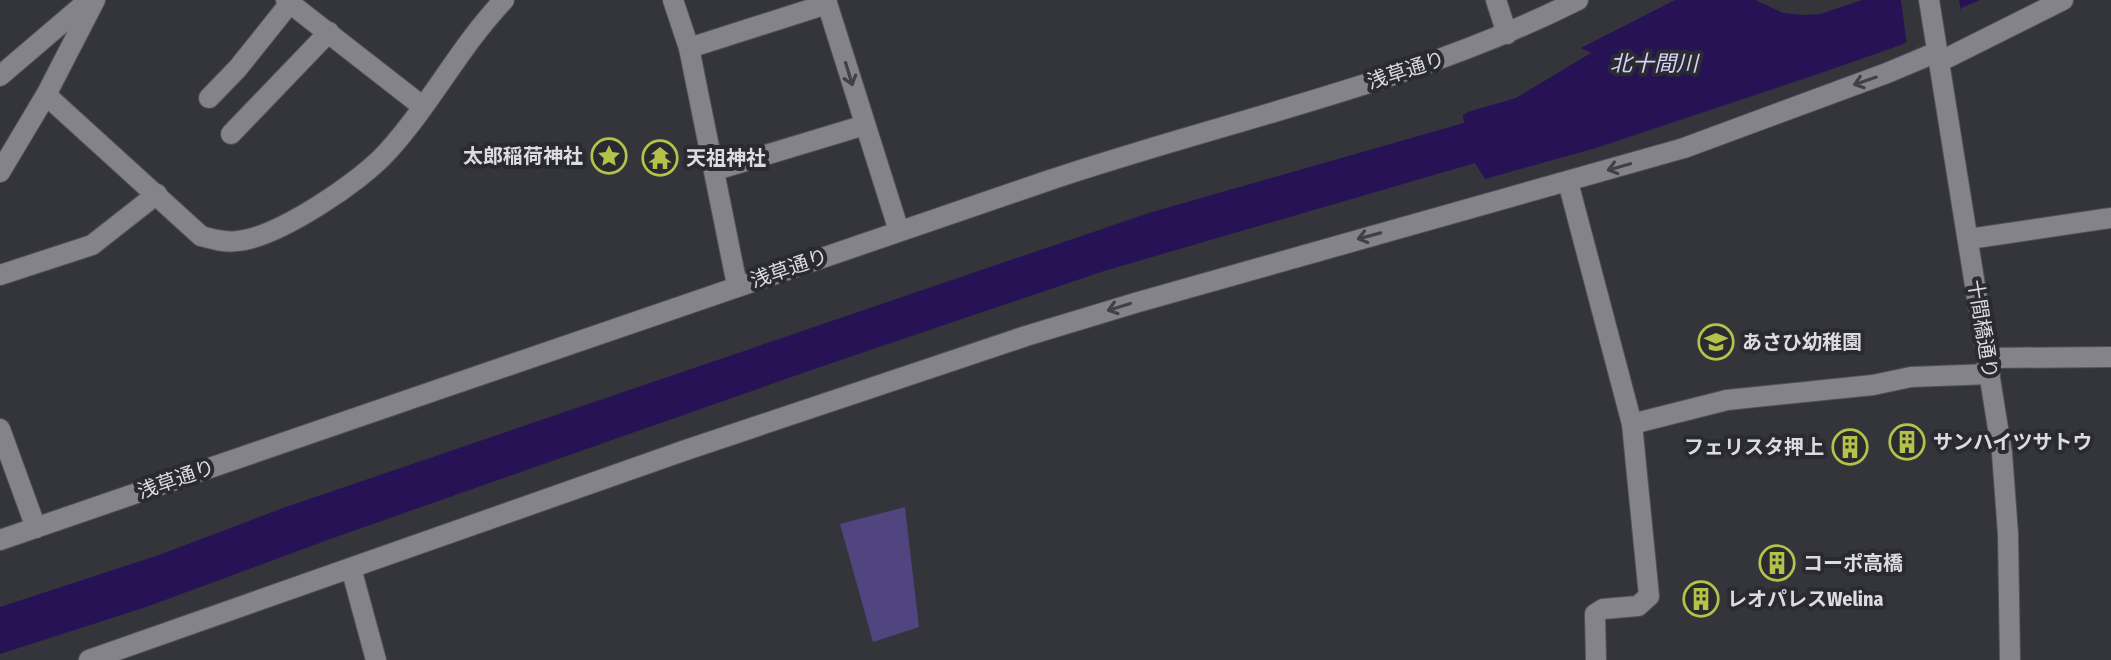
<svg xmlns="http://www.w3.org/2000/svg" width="2111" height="660" viewBox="0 0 2111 660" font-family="'Fira Sans Condensed','Noto Sans JP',sans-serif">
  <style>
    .green { fill: #50457e }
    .water { fill: #271255 }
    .pier { fill: #34343b }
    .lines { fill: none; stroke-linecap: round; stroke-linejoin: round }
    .minor-casing { stroke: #525157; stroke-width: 22 }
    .tertiary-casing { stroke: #525157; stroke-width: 22 }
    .secondary-casing { stroke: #525157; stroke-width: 22 }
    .minor { stroke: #84838b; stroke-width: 20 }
    .tertiary { stroke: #84838b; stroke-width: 20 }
    .secondary { stroke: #84838b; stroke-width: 20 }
    .oneway { stroke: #404048 }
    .labels { text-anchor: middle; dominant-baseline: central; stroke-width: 8; stroke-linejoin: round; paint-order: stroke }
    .street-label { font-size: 20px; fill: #dcdbe0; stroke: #2a2a31 }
    .poi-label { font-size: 20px; font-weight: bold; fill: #dcdbe0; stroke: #2a2a31; text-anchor: start }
    .water-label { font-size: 22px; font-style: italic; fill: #d6d1fa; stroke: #2a2a31 }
  </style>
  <rect width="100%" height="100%" fill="#34343b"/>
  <polygon class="green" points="905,507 919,627 873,642 840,524"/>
  <polygon class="water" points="1564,0 1755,0 1783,13 1804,15 1820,14 1862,0 1980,0 1961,8 1961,14 1901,45 1812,76 1596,148 1485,179 1475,163 1104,271 820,367 333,538 146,607 0,654 0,607 159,555 283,508 1149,213 1464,123 1463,115 1468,112 1516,98 1591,53 1581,48"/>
  <g class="pier">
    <polygon points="1560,0 1675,0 1577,50 1567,14"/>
    <polygon points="1901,0 1959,0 1962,18 1907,47"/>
  </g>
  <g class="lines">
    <defs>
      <g id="minor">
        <polyline points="286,0 422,106"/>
        <polyline points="673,0 689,48 737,285"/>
        <polyline points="826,0 899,231"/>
        <polyline points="689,48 827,4"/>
        <polyline points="1939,62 2063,0"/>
        <polyline points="0,76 89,0"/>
        <path d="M 46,95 L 201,236 C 213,239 225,243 237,241 C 277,238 362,181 388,151 C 431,104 460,46 504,0"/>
        <polyline points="209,98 238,68 290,3"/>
        <polyline points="231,134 329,32"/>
        <polyline points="716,170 865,125"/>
        <polyline points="0,172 46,95 95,0"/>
        <polyline points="1568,182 1632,424 1649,596 1638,606 1603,609 1595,614 1596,660"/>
        <polyline points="1969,239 2111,218"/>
        <polyline points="0,275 92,245 157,194"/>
        <polyline points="1632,424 1727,400 1873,385 1911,377 1990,374"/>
        <polyline points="0,429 36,528"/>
        <polyline points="351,568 376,660"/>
        <polyline points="89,660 683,451 1026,336 1135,303 1684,148 1887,73 1937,52"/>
      </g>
      <g id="tertiary">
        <polyline points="1496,0 1507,34"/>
        <polyline points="1929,0 2002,453 2008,534 2010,660"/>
        <polyline points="1987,358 2111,357"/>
      </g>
      <path id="secondary" d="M 0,540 C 349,421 698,299 1047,181 C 1224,121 1411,84 1578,0"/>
    </defs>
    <use href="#minor" class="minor-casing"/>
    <use href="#tertiary" class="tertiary-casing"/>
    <use href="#secondary" class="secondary-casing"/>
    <use href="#minor" class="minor"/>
    <use href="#tertiary" class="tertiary"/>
    <use href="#secondary" class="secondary"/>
  </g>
  <defs><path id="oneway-shaft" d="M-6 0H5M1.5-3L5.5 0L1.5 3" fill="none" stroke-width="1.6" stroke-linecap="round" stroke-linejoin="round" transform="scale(2)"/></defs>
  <g class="oneway">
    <use href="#oneway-shaft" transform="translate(849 74) rotate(73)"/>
    <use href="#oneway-shaft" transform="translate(1865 81) rotate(161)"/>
    <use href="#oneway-shaft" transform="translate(1619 167) rotate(164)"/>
    <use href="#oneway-shaft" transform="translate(1369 236) rotate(165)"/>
    <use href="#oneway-shaft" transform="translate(1119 307) rotate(163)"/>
  </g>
  <defs>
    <symbol id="sight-ring" viewBox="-11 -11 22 22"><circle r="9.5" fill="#2a2a31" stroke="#b5c249" stroke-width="1.5"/><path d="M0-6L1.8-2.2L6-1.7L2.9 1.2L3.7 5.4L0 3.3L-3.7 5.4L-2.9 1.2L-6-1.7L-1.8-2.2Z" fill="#b5c249"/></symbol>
    <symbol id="temple-ring" viewBox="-11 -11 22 22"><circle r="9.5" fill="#2a2a31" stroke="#b5c249" stroke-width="1.5"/><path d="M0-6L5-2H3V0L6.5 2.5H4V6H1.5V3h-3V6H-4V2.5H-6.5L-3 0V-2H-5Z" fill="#b5c249"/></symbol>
    <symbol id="school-ring" viewBox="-11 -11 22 22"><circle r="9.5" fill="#2a2a31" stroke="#b5c249" stroke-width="1.5"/><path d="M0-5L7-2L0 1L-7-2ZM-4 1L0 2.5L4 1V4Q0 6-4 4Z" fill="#b5c249"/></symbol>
    <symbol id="building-ring" viewBox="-11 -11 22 22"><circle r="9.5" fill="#2a2a31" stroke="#b5c249" stroke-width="1.5"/><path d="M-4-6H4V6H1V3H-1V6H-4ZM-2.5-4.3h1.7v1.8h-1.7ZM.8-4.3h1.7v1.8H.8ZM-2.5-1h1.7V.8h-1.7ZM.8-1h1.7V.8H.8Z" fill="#b5c249"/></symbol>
  </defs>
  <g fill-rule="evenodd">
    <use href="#sight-ring" x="589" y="136" width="40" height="40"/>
    <use href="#temple-ring" x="640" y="138" width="40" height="40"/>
    <use href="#school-ring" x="1696" y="322" width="40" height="40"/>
    <use href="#building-ring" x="1887" y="422" width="40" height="40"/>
    <use href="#building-ring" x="1830" y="427" width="40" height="40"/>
    <use href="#building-ring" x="1757" y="543" width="40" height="40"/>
    <use href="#building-ring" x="1681" y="579" width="40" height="40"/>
  </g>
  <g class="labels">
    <g class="street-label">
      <text transform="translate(1406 70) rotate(-18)">浅草通り</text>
      <text transform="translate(789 268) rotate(-19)">浅草通り</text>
      <text transform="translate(1983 329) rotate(81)">十間橋通り</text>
      <text transform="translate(176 479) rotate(-19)">浅草通り</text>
    </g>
    <g class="poi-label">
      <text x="583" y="156" text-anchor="end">太郎稲荷神社</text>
      <text x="686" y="158">天祖神社</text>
      <text x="1742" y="342">あさひ幼稚園</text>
      <text x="1933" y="442">サンハイツサトウ</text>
      <text x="1824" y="447" text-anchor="end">フェリスタ押上</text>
      <text x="1803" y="563">コーポ高橋</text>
      <text x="1727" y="599">レオパレスWelina</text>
    </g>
    <g class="water-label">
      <text x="1654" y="63">北十間川</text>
    </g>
  </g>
</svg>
